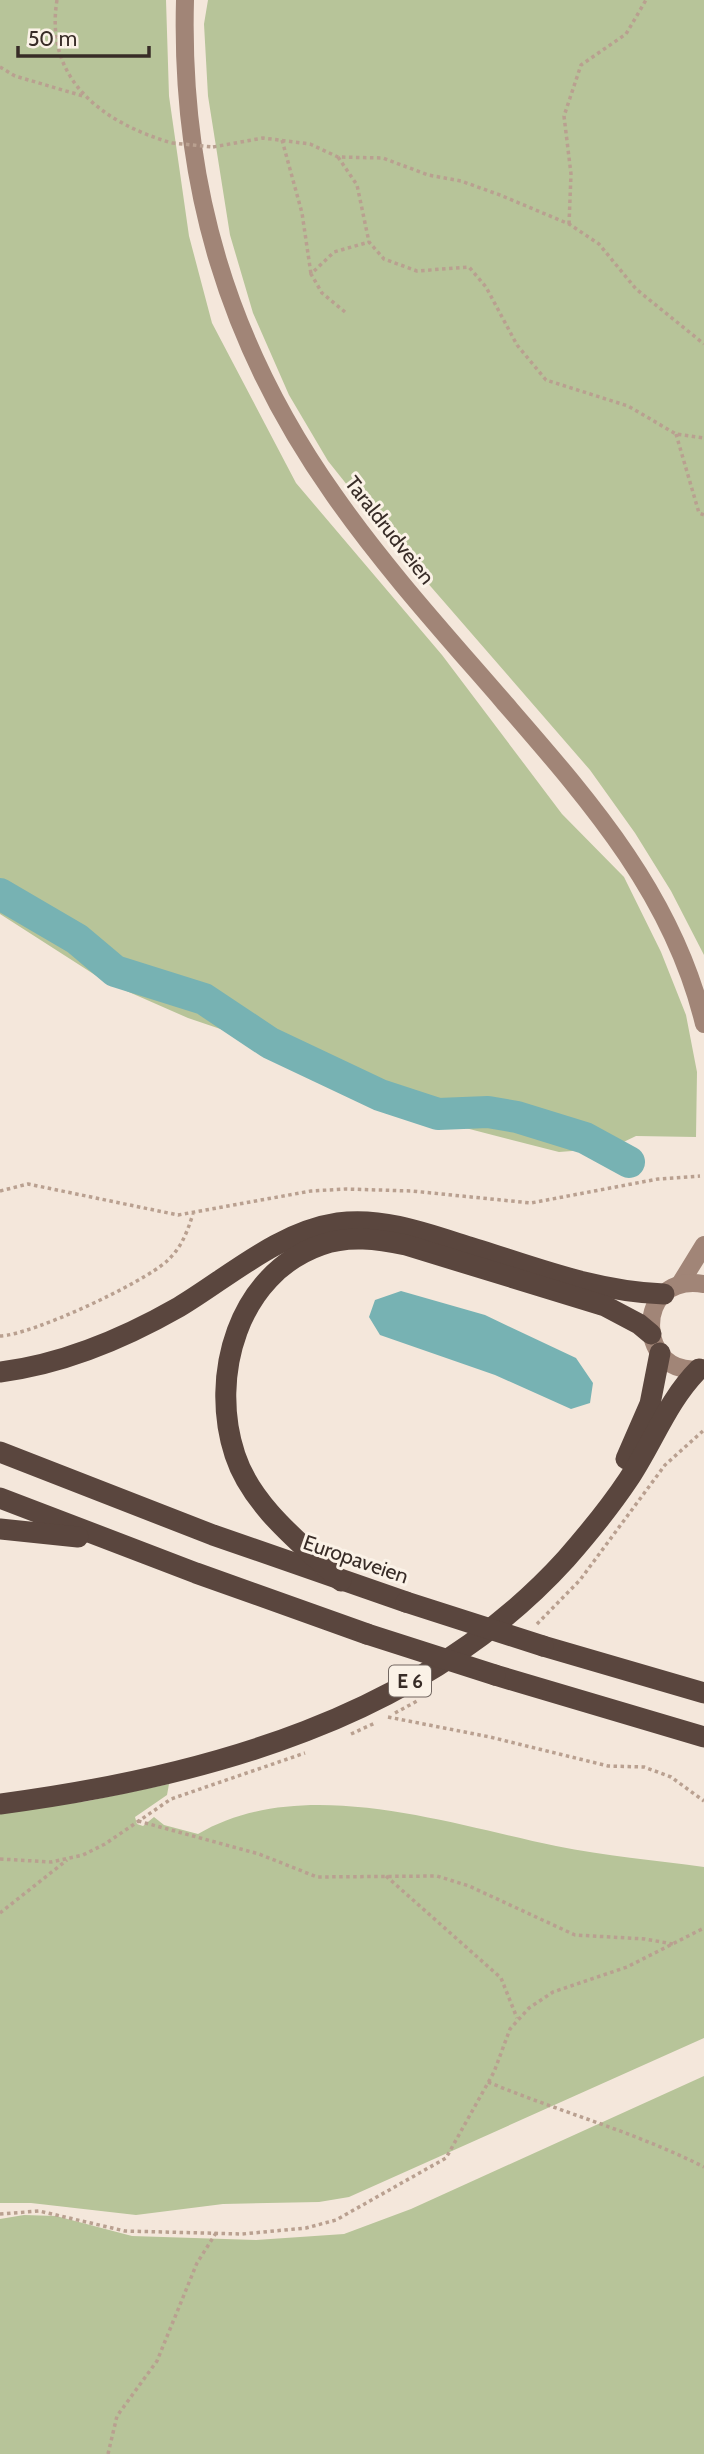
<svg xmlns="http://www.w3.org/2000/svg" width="704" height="2454" viewBox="0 0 704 2454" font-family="Cabin,sans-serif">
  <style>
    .green { fill: #b7c499 }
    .water { fill: #77b2b3 }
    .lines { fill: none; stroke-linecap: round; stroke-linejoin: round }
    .river { stroke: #77b2b3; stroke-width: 32 }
    .path { stroke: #b9a090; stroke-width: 3.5; stroke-dasharray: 3.5 3.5; stroke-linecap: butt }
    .secondary { stroke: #a18577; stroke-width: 18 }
    .highway { stroke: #5a463e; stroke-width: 21 }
    .path-bridge { stroke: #b9a090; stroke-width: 3.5; stroke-dasharray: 3.5 3.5; stroke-linecap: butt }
    .highway-bridge { stroke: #5a463e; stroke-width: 21 }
    .labels { text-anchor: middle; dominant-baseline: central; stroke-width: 6; stroke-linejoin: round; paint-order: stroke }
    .shield { fill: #fbf2e7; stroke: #726761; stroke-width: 2 }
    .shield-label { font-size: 19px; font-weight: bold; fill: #382c27 }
    .street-label { font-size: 21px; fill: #382c27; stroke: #fbf2e7 }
  </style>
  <rect width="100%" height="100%" fill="#f4e7db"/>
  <g class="green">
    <polygon points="0,0 166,0 169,96 189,236 212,323 296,483 442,655 562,814 624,877 661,952 686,1015 697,1072 696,1137 636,1136 611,1148 559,1152 423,1117 335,1084 244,1037 188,1018 106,982 0,914"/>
    <polygon points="208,0 704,0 704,955 671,891 635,833 590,770 399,550 328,461 289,395 253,313 230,235 208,96 204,24"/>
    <path d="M 169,1784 L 167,1795 L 135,1817 L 137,1824 L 143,1826 L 154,1817 L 164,1825 L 198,1834 C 302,1773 448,1824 556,1846 C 605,1856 655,1860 704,1867 L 704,2038 L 349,2197 L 319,2202 L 223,2204 L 136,2215 L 31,2203 L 0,2203 L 0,1813 L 88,1801 Z"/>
    <polygon points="704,2076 704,2454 0,2454 0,2219 24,2215 56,2216 132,2236 256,2240 344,2234 411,2209"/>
  </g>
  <polygon class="water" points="401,1291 485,1315 525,1334 576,1358 593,1383 590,1403 571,1409 495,1375 380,1335 369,1317 375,1300"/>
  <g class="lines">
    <polyline class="river" points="0,894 77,939 115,971 204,999 270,1043 380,1095 438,1114 488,1112 517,1117 585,1138 629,1162"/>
    <g class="path">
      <path d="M 57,0 C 44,80 103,123 172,143"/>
      <polyline points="0,67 15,76 83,96"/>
      <polyline points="282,140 302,213 311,274"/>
      <polyline points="213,147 263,138 310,144 338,157 383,158 428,175 461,181 500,195 569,224 599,244 636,289 704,344"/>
      <polyline points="338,157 357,185 369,242 384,259 417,271 469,267 486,287 517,345 546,380 628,406 676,434 704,438"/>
      <polyline points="569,224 571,174 564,116 581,65 626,34 646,0"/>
      <polyline points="345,312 322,293 311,274 334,252 369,242"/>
      <polyline points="676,434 699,513 704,515"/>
      <polyline points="0,1191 28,1184 178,1215 311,1191 346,1189 412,1191 531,1203 658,1179 700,1176"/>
      <path d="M 0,1336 C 32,1335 143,1283 167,1261 C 182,1247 187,1232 193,1214"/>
      <polyline points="537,1624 580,1580 665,1465 704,1430"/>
      <polyline points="395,1713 419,1700"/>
      <polyline points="388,1717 490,1737 608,1766 644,1767 671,1777 704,1801"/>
      <polyline points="351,1734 375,1723"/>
      <polyline points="138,1821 259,1854 317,1877 437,1876 469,1886 575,1935 645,1939 673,1944"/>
      <polyline points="0,1859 51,1862 83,1855 105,1844 171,1799 305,1753"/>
      <polyline points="386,1876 501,1978 517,2018"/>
      <polyline points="0,1913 67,1860"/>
      <path d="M 488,2082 C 560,2112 635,2132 704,2167"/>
      <polyline points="0,2214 39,2211 125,2231 242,2234 306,2228 336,2220 446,2158 494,2072 510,2029 529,2008 553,1992 627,1967 704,1928"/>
      <polyline points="108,2454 117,2416 157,2361 197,2263 216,2233"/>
    </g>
    <g class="secondary">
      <path d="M 185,0 C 180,184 228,345 334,495 C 385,568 445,634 503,701 C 588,799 673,894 704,1024"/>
      <polyline points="680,1284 704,1245"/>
      <path d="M 704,1284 C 630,1272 637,1383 704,1368"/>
    </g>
    <g class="highway">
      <path d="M 0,1372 C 64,1364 123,1339 179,1307 C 229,1277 278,1232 338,1223 C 380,1217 423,1232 463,1245 C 529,1265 594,1292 664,1294"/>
      <polyline points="0,1452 213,1535 406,1602"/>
      <polyline points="626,1459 650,1404 660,1353"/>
      <polyline points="0,1498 196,1573 367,1634"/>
      <polyline points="0,1529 78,1537"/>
      <path d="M 341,1581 C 303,1545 252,1507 235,1455 C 209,1376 238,1274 321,1245 C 348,1235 378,1239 406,1245 L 605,1306 L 639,1324 L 651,1334"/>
      <polyline points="543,1646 704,1693"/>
      <polyline points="495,1675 704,1737"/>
      <path d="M 0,1804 C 205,1777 422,1718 566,1559 C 587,1535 610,1507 628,1480 C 653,1443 667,1401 699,1369"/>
    </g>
    <polyline class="path-bridge" points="172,143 213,147"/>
    <g class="highway-bridge">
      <polyline points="406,1602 543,1646"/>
      <polyline points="367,1634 495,1675"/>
    </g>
  </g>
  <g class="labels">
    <rect class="shield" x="389" y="1665.5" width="42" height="31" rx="5"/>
    <g class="shield-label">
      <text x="410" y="1681">E 6</text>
    </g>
    <g class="street-label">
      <text transform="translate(390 530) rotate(52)">Taraldrudveien</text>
      <text transform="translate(356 1559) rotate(19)">Europaveien</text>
    </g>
  </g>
  <path d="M18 46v10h131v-10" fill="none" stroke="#382c27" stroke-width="3.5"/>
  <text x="28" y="46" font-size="21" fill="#382c27" stroke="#fbf2e7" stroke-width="5" paint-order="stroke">50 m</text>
</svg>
